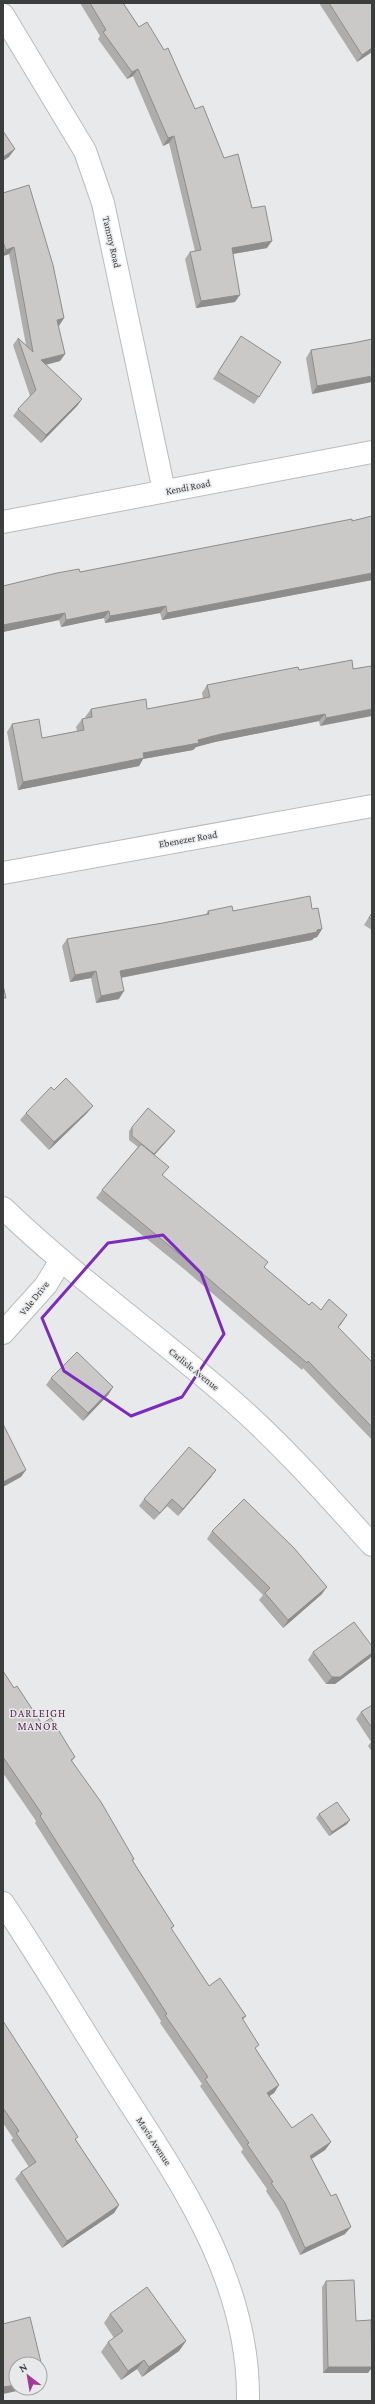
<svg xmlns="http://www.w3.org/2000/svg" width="375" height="2404" viewBox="0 0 375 2404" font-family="'Crimson Pro',serif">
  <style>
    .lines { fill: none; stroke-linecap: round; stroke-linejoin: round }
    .minor-casing { stroke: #babcbd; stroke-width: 24 }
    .minor { stroke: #fff; stroke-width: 22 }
    .wall { fill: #afadac }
    .shaded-wall { fill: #8e8d8c }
    .building { fill: #cbc9c8; stroke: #8e8d8c }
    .marked { fill: none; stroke: #7b2cbf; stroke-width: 3; stroke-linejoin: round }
    .labels { text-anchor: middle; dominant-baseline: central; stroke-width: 3; stroke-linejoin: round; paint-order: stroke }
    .street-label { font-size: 10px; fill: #3c3d3d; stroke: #e8e9eb }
    .neighbourhood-label { font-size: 11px; letter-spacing: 1px; fill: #592451; stroke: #e8e9eb }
  </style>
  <rect width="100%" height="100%" fill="#e8e9eb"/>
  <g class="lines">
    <defs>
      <g id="minor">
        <polyline points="3,15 85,151 103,203 164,491"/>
        <polyline points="3,522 372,452"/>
        <polyline points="3,873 372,806"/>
        <path d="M 3,1208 C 74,1276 154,1333 228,1397 C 280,1442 326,1494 372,1545"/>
        <polyline points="3,1333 46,1285 61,1260"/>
        <path d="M 3,1903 C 40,1958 73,2014 108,2069 C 173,2172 250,2274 248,2401"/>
      </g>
    </defs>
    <use href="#minor" class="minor-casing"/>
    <use href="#minor" class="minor"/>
  </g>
  <g class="wall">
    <polygon points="80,3 123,3 195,109 224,158 252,208 267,248 233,254 235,302 196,308 185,259 190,252 195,251 169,143 163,146 133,76 127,79 98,39 100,36"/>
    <polygon points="319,3 372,3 372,52 357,62"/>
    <polygon points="3,193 64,318 58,326 65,354 60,361 46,365 82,399 77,406 41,443 13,416 18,409 30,396 13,345 18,338 26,345 9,254 3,256"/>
    <polygon points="241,336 259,397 254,404 213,379"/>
    <polygon points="353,343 312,394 306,358 311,350"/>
    <polygon points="372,516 372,580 162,620 160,613 105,623 104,618 61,627 59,620 3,632 3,586 80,572 352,521"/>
    <polygon points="371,666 320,726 319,721 215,742 196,747 193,750 143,759 139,766 18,790 7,732 12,724 42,738 77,731 76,727 82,719 86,719 85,717 91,709 147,709 203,699 202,693 207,685 299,670 353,669"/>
    <polygon points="312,909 322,929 317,937 314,938 312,940 121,978 119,999 96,1003 91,978 70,982 62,946 67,939 163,923 206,914 208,911"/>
    <polygon points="372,912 372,930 364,925"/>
    <polygon points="54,1090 93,1106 87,1113 49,1150 20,1120 26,1113"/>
    <polygon points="132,1127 172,1135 154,1155 163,1176 264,1267 309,1305 321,1310 342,1323 338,1328 372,1362 372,1440 303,1368 302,1370 184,1269 96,1198 102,1190 138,1147 129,1140 129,1131"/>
    <polygon points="51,1378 113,1387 108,1395 83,1421 46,1385"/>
    <polygon points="216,1470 211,1477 178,1516 167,1506 154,1520 139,1506 144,1499"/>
    <polygon points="212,1531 322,1594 283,1628 259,1600 263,1595 207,1539"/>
    <polygon points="313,1652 370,1658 335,1684 326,1684 308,1660"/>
    <polygon points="3,1671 14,1688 42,1724 75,1757 72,1761 134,1859 133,1861 174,1926 171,1929 209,1986 246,2016 243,2020 256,2049 279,2085 274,2093 269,2096 292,2128 331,2142 325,2150 311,2159 345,2234 300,2255 279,2211 266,2191 267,2189 241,2152 243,2149 200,2086 202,2084 160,2023 161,2021 35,1823 36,1821 3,1773"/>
    <polygon points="372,1705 372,1752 368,1746 371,1742 356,1719 361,1712"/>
    <polygon points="319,1814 347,1824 329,1836 316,1818"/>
    <polygon points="3,2021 76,2140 119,2205 114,2213 62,2248 15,2179 21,2172 29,2167 11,2140 13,2138 3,2123"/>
    <polygon points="326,2281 356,2321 368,2373 323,2373 322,2287"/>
    <polygon points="110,2314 186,2341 179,2351 142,2377 137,2369 121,2380 101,2352 108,2342 114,2338 104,2323"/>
  </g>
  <g class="shaded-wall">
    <polygon points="372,48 372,52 357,62 362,55"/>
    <polygon points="138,69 133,76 127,79 132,72"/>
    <polygon points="174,136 169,143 163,146 168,138"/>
    <polygon points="15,149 9,157 3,161 3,157"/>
    <polygon points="272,241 267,248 226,255 232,248"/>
    <polygon points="14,247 9,254 3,256 3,254 6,250"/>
    <polygon points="240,295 235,302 196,308 201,301"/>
    <polygon points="64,318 59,326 52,327 57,320"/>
    <polygon points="65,354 60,361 36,367 41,360"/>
    <polygon points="372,376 372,382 312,394 317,386"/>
    <polygon points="82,399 77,406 41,443 46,435"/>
    <polygon points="372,573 372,580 162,620 167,613"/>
    <polygon points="166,606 160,613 105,623 110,616"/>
    <polygon points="109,611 104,618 61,627 66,620"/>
    <polygon points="65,613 59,620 3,632 3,625"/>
    <polygon points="372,709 372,716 320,726 326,718"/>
    <polygon points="325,714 319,721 215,742 196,747 193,750 143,759 139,766 18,790 23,782 221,734"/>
    <polygon points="322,929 317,937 314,938 312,940 114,979 120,971"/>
    <polygon points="96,971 91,978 70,982 75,975"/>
    <polygon points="124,991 119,999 96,1003 101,996"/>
    <polygon points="93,1106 87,1113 49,1150 54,1142"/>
    <polygon points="175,1131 172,1135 151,1159 154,1154"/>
    <polygon points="347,1315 342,1323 332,1334 338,1327"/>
    <polygon points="113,1387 108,1395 83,1421 88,1413"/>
    <polygon points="26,1470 21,1477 3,1487 3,1482"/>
    <polygon points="216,1470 211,1477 178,1516 183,1509"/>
    <polygon points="172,1499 167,1506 154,1520"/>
    <polygon points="327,1587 322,1594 283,1628 288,1620"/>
    <polygon points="372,1653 372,1656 370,1658 335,1684 326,1684 332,1677"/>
    <polygon points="350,1820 347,1824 329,1836 332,1832"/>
    <polygon points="279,2085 274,2093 262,2101 267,2093"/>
    <polygon points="331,2142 325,2150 304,2164 310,2156"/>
    <polygon points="119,2205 114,2213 62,2248 67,2241"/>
    <polygon points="351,2227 345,2234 300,2255 305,2248"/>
    <polygon points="186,2341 179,2351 142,2377 149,2367"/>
    <polygon points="144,2360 137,2369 121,2380 128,2371"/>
    <polygon points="328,2367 372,2367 372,2368 368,2373 323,2373"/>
    <polygon points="45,2379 40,2386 40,2380"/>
    <polygon points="16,2385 16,2388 31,2388 3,2394 3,2387"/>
  </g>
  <g class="building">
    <polygon points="90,3 123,3 139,27 147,22 164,50 168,48 195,109 203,106 224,158 238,154 252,208 265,206 272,241 232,248 240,295 201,301 190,252 201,250 174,136 168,138 138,69 132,72 103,32 106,30"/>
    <polygon points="329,3 372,3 372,48 362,55"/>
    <polygon points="3,131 15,149 3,157"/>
    <polygon points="29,185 53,265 64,318 57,320 65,354 41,360 82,399 46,435 18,409 36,390 18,338 33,352 14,247 6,250 3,242 3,193"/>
    <polygon points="241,336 281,362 259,397 218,372"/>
    <polygon points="372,339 372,376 317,386 311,350 353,343"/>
    <polygon points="372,516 372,573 167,613 166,606 110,616 109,611 66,620 65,613 3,625 3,586 57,573 79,569 80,572 352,519 352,521"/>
    <polygon points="352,660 353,669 371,666 372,672 372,709 326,718 325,714 221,734 198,740 199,743 143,753 144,758 23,782 12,724 39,719 42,738 84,730 82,719 92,717 91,709 146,699 147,709 210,697 207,685 298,667 299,670"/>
    <polygon points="310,896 312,909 318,908 322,929 317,930 317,932 120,971 124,991 101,996 96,971 75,975 67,939 163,923 209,914 208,911 232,906 233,911"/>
    <polygon points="372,913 372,919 369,918"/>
    <polygon points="3,985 6,998 3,998"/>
    <polygon points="66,1078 93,1106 54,1142 26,1113 51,1087 54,1090"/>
    <polygon points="148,1108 175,1131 154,1154 132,1136 132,1127"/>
    <polygon points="141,1144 169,1167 162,1175 268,1262 264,1267 309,1305 312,1302 321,1310 329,1299 347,1315 338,1327 372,1362 372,1427 308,1361 307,1363 189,1262 102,1190"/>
    <polygon points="77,1352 113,1387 88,1413 51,1378"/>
    <polygon points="3,1424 26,1470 3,1482"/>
    <polygon points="189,1447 216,1470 183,1509 172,1499 160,1513 144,1499"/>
    <polygon points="244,1499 294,1548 327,1587 288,1620 265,1593 270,1588 212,1531"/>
    <polygon points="354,1622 372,1646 372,1653 340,1677 332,1677 313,1652"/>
    <polygon points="3,1671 14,1688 17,1686 42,1724 51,1718 75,1757 71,1760 101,1802 134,1859 132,1860 174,1926 171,1928 209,1986 220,1978 246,2016 242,2018 259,2045 255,2048 279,2085 267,2093 292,2128 312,2114 331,2142 310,2156 331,2196 336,2194 351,2227 305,2248 285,2203 271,2183 273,2182 247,2144 249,2143 205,2079 208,2077 165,2015 167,2014 40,1816 42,1814 3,1757"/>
    <polygon points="372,1705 372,1728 361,1712"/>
    <polygon points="337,1802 350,1820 332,1832 319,1814"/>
    <polygon points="3,2021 78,2137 75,2139 119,2205 67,2241 21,2172 36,2162 16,2133 19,2131 3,2108"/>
    <polygon points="354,2280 356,2321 371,2320 372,2367 328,2367 326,2281"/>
    <polygon points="147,2287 186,2341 149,2367 144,2360 128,2371 108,2342 123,2331 110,2314"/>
    <polygon points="30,2317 45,2379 40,2380 40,2364 16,2364 16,2385 3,2387 3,2324"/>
  </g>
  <path class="marked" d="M 163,1235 L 201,1273 L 224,1334 L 182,1397 L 131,1416 L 64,1371 L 42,1318 L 108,1243 Z"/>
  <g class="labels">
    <g class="street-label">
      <text transform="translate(112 242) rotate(77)">Tammy Road</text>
      <text transform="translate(188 487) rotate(-11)">Kendi Road</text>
      <text transform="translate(188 839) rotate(-10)">Ebenezer Road</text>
      <text transform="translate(34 1298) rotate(-51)">Vale Drive</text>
      <text transform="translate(194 1369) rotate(39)">Carlisle Avenue</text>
      <text transform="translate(154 2141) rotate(57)">Mavis Avenue</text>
    </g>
    <g class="neighbourhood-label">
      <text x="38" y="1713">DARLEIGH<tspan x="38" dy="13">MANOR</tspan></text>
    </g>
  </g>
  <rect width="375" height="2404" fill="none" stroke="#3c3d3d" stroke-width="8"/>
  <g transform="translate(28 2376) rotate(329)"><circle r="19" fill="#e8e9eb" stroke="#a3a4a5"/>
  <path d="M0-3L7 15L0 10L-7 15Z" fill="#a53897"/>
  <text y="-6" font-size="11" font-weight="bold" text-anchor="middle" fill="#3c3d3d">N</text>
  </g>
</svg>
